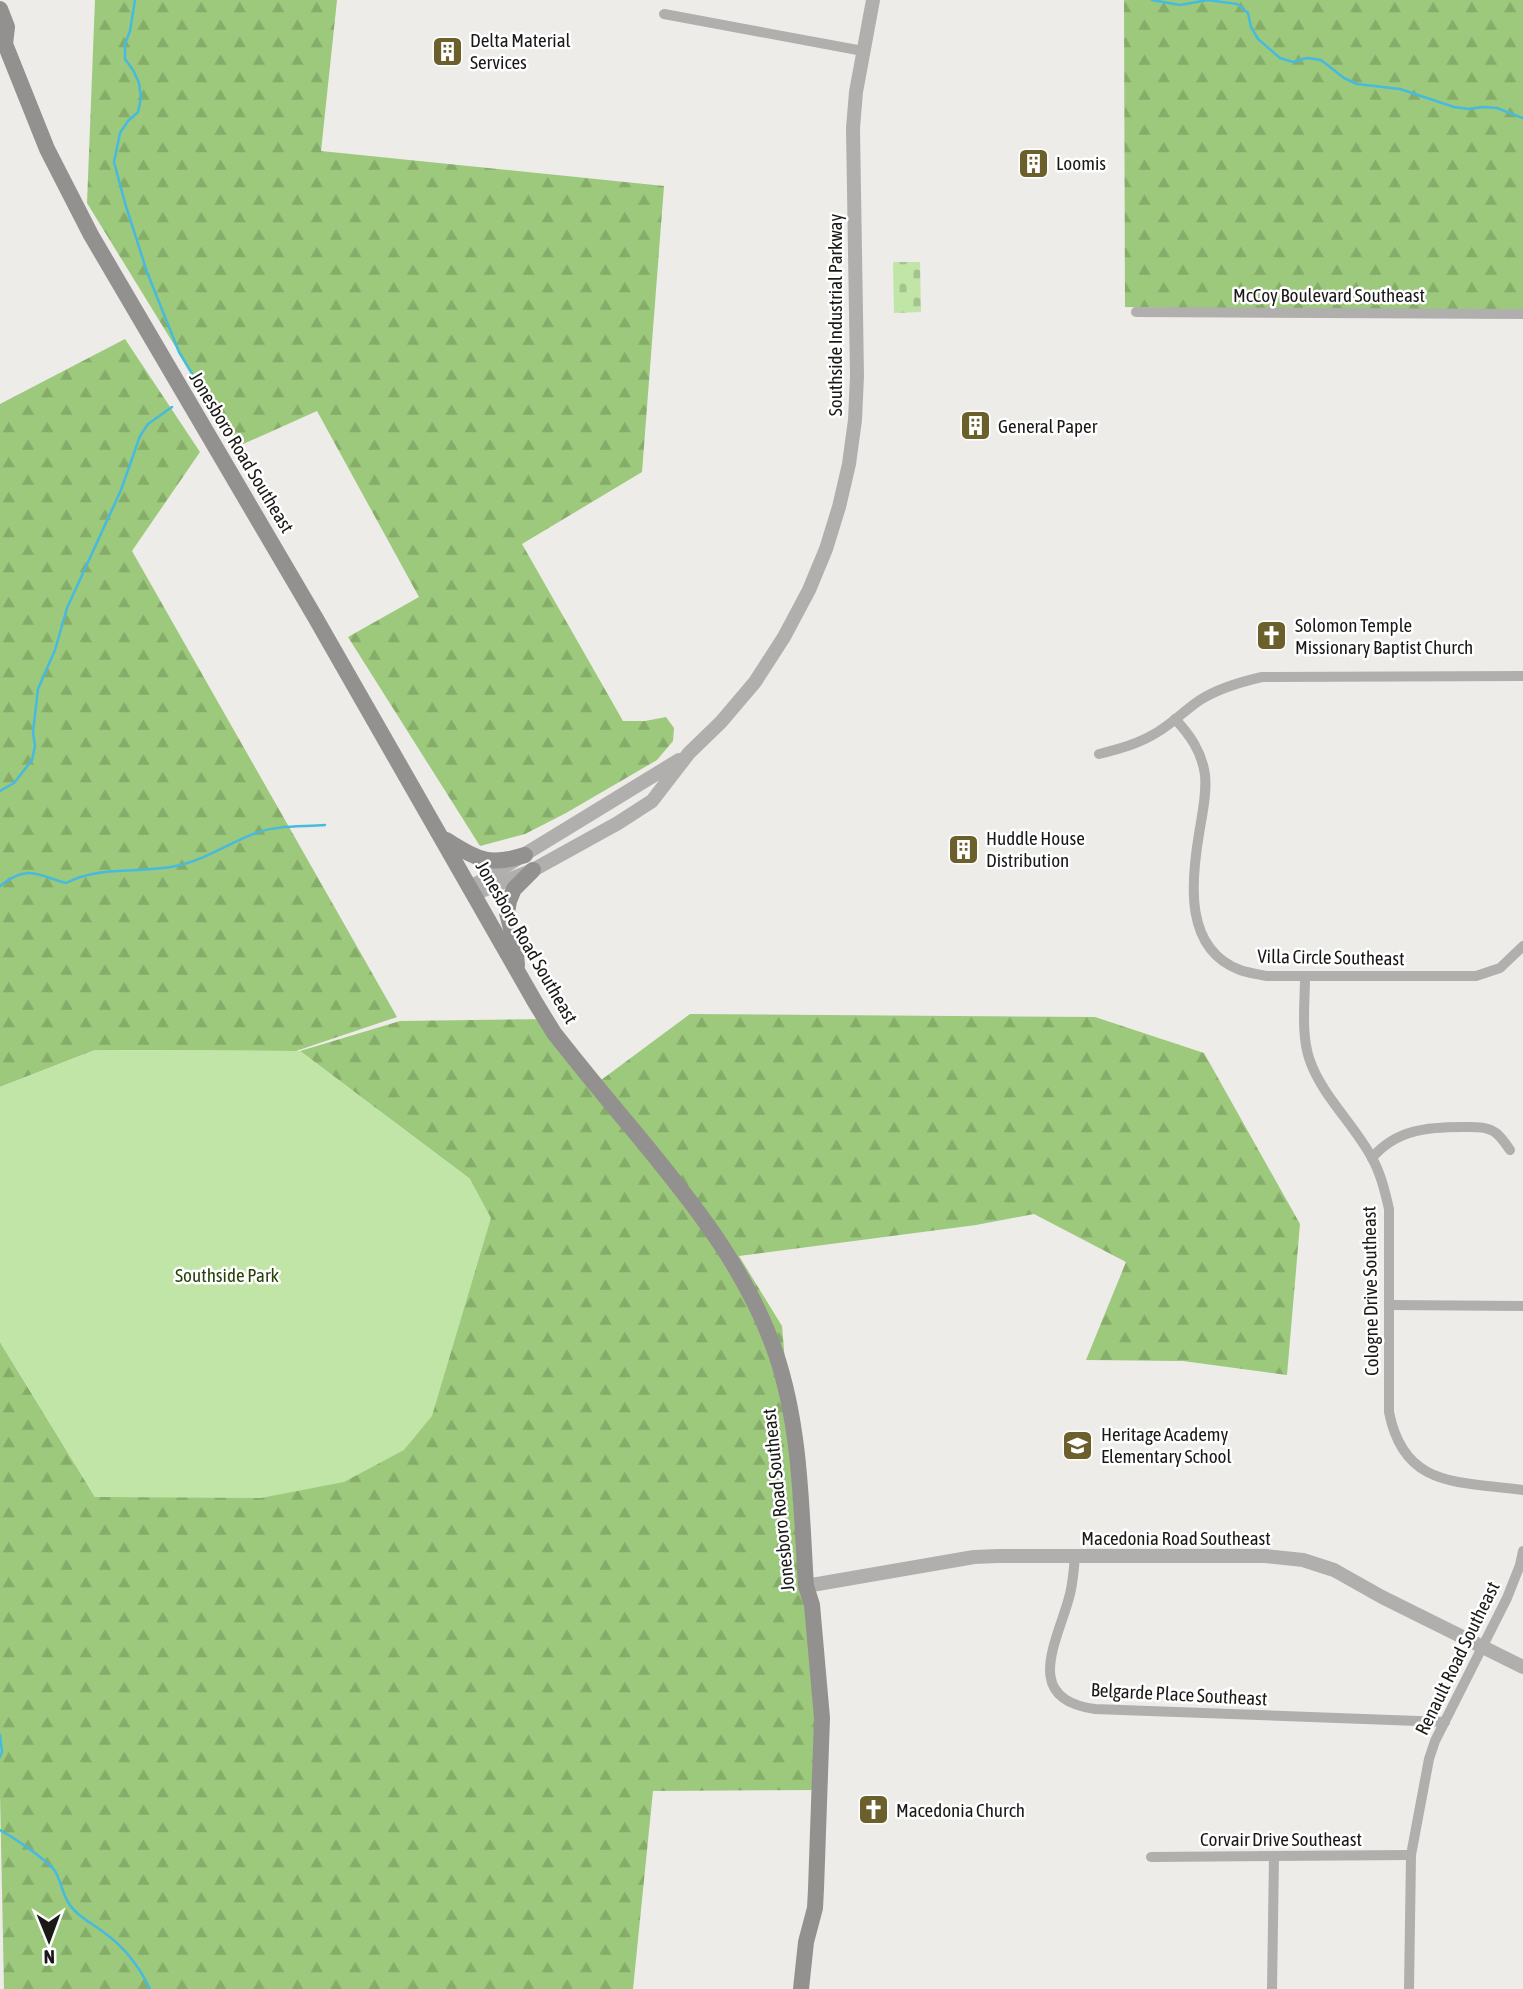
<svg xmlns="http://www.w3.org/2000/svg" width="1523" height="1989" viewBox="0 0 1523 1989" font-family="'Asap Condensed',sans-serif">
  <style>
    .forest { fill: url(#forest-firs) }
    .cemetery { fill: url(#cemetery-stones) }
    .park { fill: #c0e5a7 }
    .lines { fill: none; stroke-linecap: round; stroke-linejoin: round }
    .stream { stroke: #47bae0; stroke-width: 2.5 }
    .minor { stroke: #b0afae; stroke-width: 10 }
    .tertiary { stroke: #b0afae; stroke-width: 14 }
    .secondary { stroke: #93918f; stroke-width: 16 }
    .labels { text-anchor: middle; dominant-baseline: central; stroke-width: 5; stroke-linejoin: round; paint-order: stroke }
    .poi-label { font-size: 19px; fill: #1a1918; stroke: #fff; text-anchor: start }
    .street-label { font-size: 19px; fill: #1a1918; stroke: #fff }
    .park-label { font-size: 19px; fill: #27430b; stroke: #fff }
  </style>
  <defs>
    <pattern id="forest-firs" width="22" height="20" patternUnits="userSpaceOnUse" patternTransform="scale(1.75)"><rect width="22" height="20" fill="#9cc97b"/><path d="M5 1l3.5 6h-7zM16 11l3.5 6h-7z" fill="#86ac6a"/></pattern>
    <pattern id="cemetery-stones" width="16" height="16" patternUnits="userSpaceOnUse" patternTransform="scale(1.75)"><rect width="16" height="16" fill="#c0e5a7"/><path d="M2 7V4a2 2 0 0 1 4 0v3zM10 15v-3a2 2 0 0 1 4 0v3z" fill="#a4c48f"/></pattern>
  </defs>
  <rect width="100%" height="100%" fill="#edece8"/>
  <g class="forest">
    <polygon points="95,0 337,0 321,151 664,186 642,472 522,544 623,721 645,721 666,717 674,728 673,741 657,760 566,813 525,834 480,846 348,637 419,597 317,411 232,449 221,421 87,203"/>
    <polygon points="1124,0 1523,0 1523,315 1125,307"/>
    <polygon points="125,339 200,452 132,551 397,1017 296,1051 95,1050 0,1087 0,404"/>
    <polygon points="690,1014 1095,1017 1204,1053 1300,1224 1287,1375 1183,1361 1086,1360 1126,1262 1034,1214 976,1225 739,1256 782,1326 821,1790 653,1791 633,1989 4,1989 0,1793 0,1342 95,1497 470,1179 300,1051 400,1021 551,1019 593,1086"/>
  </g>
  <polygon class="cemetery" points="893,262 920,262 921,312 894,313"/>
  <polygon class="park" points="95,1050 300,1051 470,1179 491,1218 432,1416 404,1450 344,1482 261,1498 95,1497 0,1342 0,1087"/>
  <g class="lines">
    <g class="stream">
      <polyline points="135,0 130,31 125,44 125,59 133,70 139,83 141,98 138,112 128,121 120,133 114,162 125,203 147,272 179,352 194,377"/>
      <polyline points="1152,0 1180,5 1208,0 1237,4 1248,13 1251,27 1258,39 1280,58 1293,62 1307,58 1321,60 1344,78 1357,84 1400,89 1454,107 1469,109 1483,107 1497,108 1523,118"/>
      <polyline points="0,791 14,783 32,760 35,746 33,732 38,689 55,650 67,608 121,490 140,436 148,424 172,407"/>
      <path d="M 0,886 C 27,864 37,875 66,883 C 102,865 138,874 176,866 C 205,860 229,843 256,833 C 277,825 303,827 325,825"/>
      <polyline points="0,1735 2,1752 0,1757"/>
      <path d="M 0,1830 C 10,1835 52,1863 56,1873 C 63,1886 63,1900 75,1911 C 84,1920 96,1926 106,1934 C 125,1948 140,1968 150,1989"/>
    </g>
    <g class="minor">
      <polyline points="664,14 863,51"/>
      <polyline points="1136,312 1523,314"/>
      <path d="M 1175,719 C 1190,735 1202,752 1205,775 C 1207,794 1202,815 1199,834 C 1191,882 1184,949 1240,970 C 1248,973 1258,974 1266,976 L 1476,976 L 1500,968 L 1523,946"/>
      <path d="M 1099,754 C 1119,749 1138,744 1156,733 C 1172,724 1185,710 1200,700 C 1219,688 1240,682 1262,677 L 1523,676"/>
      <path d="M 1305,977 C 1305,1003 1301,1032 1309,1058 C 1321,1095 1354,1124 1372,1158 C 1381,1174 1385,1192 1389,1209 L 1389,1412 C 1404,1489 1459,1481 1523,1490"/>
      <path d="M 1372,1158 C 1396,1129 1429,1127 1463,1127 C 1474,1127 1487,1126 1496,1133 C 1501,1137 1506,1144 1510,1150"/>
      <polyline points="1390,1305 1523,1306"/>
      <path d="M 1075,1556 C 1074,1569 1073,1582 1070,1594 C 1059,1639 1020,1699 1095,1709 L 1445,1722"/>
      <polyline points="1151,1857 1411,1855"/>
      <polyline points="1272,1989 1274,1856"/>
      <polyline points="1409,1989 1411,1855 1429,1759 1435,1741 1507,1598 1520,1565 1523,1551"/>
    </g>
    <g class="tertiary">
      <polyline points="476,884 679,760"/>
      <polyline points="474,894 533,870 618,823 652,801 689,753 721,722 755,682 784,637 809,590 826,549 839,507 849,464 855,420 857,376 853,128 856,92 873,0"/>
      <polyline points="806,1586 974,1557 998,1556 1265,1556 1303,1560 1334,1570 1382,1597 1523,1667"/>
    </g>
    <g class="secondary">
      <polyline points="0,9 7,27 5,44"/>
      <path d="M 0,40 L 5,44 L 47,149 L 91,235 L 315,617 L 535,1002 L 554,1033 C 580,1066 607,1099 634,1131 C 691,1200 747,1269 776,1354 C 801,1429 801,1508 806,1586 L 812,1605 L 822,1718 L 816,1889 L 815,1908 L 806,1942 L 801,1989"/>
      <path d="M 446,840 C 478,859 487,867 525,855"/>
      <polyline points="517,965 515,944 507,913 509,901 514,889 533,870"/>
    </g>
  </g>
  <defs>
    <symbol id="building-square" viewBox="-11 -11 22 22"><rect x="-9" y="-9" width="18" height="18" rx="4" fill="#6b5f2c" stroke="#fff"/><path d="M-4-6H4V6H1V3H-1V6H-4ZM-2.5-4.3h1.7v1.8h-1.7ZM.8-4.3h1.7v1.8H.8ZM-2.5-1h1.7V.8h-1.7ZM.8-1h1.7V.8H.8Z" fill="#fff"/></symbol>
    <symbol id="church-square" viewBox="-11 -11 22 22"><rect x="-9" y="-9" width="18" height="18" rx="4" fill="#6b5f2c" stroke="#fff"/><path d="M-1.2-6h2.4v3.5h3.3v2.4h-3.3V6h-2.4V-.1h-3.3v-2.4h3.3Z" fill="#fff"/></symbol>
    <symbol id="school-square" viewBox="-11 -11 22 22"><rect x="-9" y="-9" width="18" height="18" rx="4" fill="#6b5f2c" stroke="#fff"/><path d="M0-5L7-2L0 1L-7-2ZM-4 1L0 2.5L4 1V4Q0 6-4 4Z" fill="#fff"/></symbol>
  </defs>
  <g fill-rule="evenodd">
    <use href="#building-square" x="430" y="34" width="35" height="35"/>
    <use href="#building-square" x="1016" y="146" width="35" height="35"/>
    <use href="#building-square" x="958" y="408" width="35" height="35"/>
    <use href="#church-square" x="1254" y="618" width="35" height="35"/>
    <use href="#building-square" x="946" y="832" width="35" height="35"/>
    <use href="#school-square" x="1060" y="1428" width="35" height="35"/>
    <use href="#church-square" x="856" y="1792" width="35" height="35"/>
  </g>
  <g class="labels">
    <g class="poi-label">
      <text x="470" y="40">Delta Material<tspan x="470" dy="22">Services</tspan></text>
      <text x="1056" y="163">Loomis</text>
      <text x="998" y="426">General Paper</text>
      <text x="1295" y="625">Solomon Temple<tspan x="1295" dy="22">Missionary Baptist Church</tspan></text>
      <text x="986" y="838">Huddle House<tspan x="986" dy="22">Distribution</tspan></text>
      <text x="1101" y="1434">Heritage Academy<tspan x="1101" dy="22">Elementary School</tspan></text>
      <text x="896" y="1810">Macedonia Church</text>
    </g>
    <g class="street-label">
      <text x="1329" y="295">McCoy Boulevard Southeast</text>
      <text transform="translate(835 315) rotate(-90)">Southside Industrial Parkway</text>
      <text transform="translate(242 452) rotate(59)">Jonesboro Road Southeast</text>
      <text transform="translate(527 942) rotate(60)">Jonesboro Road Southeast</text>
      <text transform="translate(1331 957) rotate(1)">Villa Circle Southeast</text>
      <text transform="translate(1370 1291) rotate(-91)">Cologne Drive Southeast</text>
      <text transform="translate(778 1500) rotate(-96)">Jonesboro Road Southeast</text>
      <text x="1176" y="1538">Macedonia Road Southeast</text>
      <text transform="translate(1457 1658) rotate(-64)">Renault Road Southeast</text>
      <text transform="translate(1179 1694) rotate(3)">Belgarde Place Southeast</text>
      <text x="1281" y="1839">Corvair Drive Southeast</text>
    </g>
    <g class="park-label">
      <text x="227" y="1275">Southside Park</text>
    </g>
  </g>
  <g transform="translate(49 1940) rotate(179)" stroke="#ffffff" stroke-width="5" paint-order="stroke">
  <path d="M0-5L12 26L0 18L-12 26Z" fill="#1a1918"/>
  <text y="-10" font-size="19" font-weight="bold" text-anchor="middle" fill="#1a1918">N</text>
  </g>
</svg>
